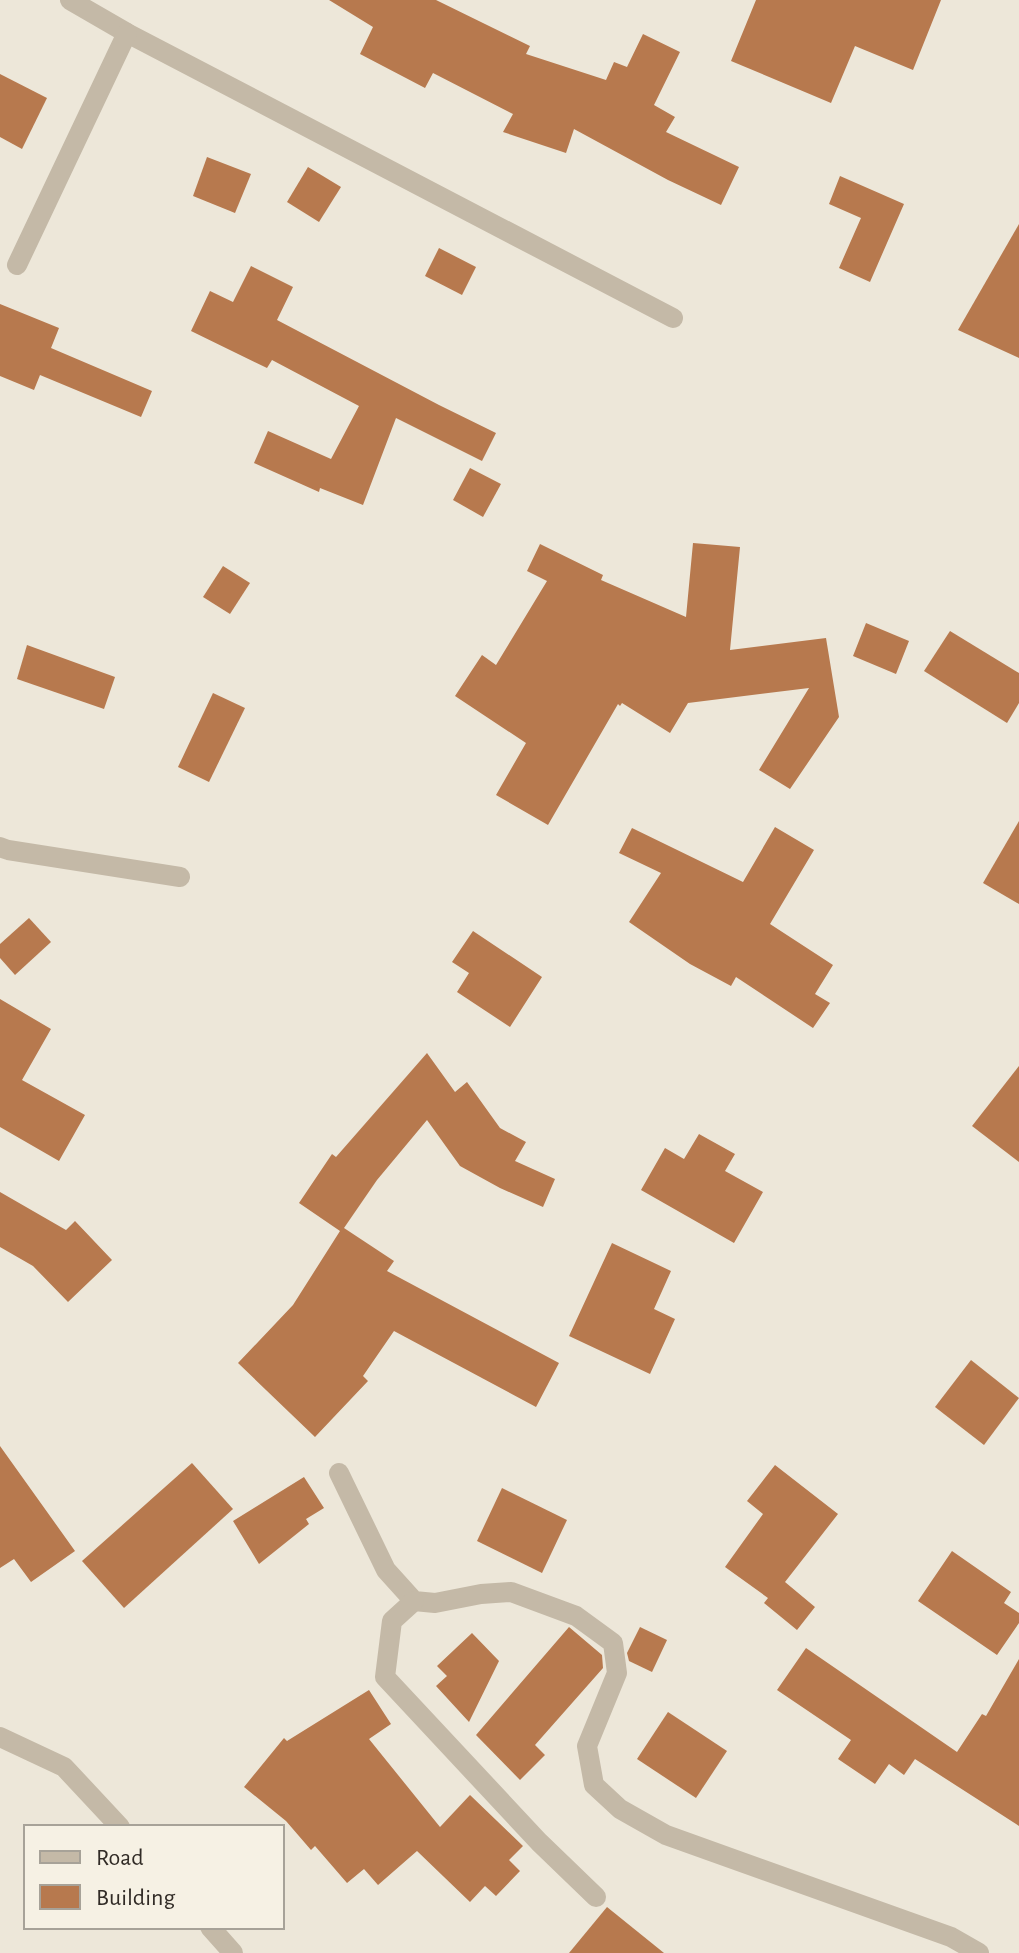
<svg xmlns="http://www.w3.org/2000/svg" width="1019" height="1953" viewBox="0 0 1019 1953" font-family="'Alegreya Sans',sans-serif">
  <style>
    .building { fill: #b7794e }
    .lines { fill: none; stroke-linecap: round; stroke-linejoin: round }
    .minor { stroke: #c4b9a7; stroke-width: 20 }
  </style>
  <rect width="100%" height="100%" fill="#ede7d9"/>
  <g class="building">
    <polygon points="329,0 436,0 530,46 526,54 606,80 614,62 627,67 643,34 680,52 654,105 675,117 666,132 739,167 721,205 668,180 574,129 566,153 503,132 513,114 433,73 425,88 360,54 373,27"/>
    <polygon points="756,0 941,0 913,70 855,46 831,103 731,61"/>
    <polygon points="0,74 47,98 22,149 0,137"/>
    <polygon points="207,157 251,174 235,213 193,196"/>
    <polygon points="308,167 341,187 319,222 287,202"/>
    <polygon points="840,176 904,204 870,282 839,268 861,218 829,204"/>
    <polygon points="1019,224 1019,358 958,330"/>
    <polygon points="439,248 476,267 462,295 425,276"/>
    <polygon points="251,266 293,287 277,320 439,405 496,433 482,461 396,418 363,505 320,488 319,492 254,463 268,431 331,459 359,406 272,360 267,368 191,331 210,291 233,302"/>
    <polygon points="0,304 59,328 51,348 152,391 141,417 40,375 34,390 0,376"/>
    <polygon points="470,468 501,484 483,517 453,500"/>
    <polygon points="693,543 740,547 730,650 826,638 839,717 790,789 759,770 809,688 688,703 670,733 622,703 620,706 618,704 548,825 496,795 526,743 455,696 482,655 496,665 547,581 527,571 540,544 603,575 601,580 686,617"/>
    <polygon points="223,566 250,583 230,614 203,597"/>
    <polygon points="866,623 909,641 896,674 853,656"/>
    <polygon points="950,631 1019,673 1019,703 1007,723 924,671"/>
    <polygon points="27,645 115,677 104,709 17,679"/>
    <polygon points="213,693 245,708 209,782 178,767"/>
    <polygon points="1019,821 1019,904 983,883"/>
    <polygon points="775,827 814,850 770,924 833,965 815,994 830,1003 813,1028 736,977 731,986 690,964 629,922 661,873 619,853 632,828 743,882"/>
    <polygon points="29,918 51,942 15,975 0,958 0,944"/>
    <polygon points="473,931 542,977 510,1027 457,992 469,973 452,962"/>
    <polygon points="0,999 51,1029 22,1080 85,1115 59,1161 0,1127"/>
    <polygon points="427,1053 455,1092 467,1082 500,1128 526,1142 515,1161 555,1179 543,1207 500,1188 460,1166 427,1120 377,1180 344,1228 394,1261 387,1271 559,1363 536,1407 394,1331 363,1376 368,1381 315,1437 238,1363 293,1305 340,1231 299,1203 332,1154 336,1157"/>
    <polygon points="1019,1066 1019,1162 972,1126"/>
    <polygon points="699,1134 735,1154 725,1171 763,1192 734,1243 641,1190 665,1148 684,1159"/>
    <polygon points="0,1192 66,1230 75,1221 112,1260 68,1302 33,1266 0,1247"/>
    <polygon points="612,1243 671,1271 654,1309 675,1319 650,1374 569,1336"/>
    <polygon points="971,1360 1019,1398 984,1445 935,1407"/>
    <polygon points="0,1446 75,1551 31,1582 14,1559 0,1568"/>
    <polygon points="192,1463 233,1509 124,1608 82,1561"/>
    <polygon points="775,1465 838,1514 785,1582 815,1607 797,1630 764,1603 768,1598 725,1567 763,1514 747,1501"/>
    <polygon points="304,1477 324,1508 306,1519 309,1524 259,1564 233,1521"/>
    <polygon points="502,1488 567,1520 542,1573 477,1541"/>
    <polygon points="952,1551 1011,1592 1004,1603 1019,1613 1019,1623 997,1655 918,1601"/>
    <polygon points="569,1627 602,1655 603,1668 535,1745 545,1755 520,1780 476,1735"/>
    <polygon points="640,1627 667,1640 652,1672 629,1661 627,1653"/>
    <polygon points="472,1633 499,1661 469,1722 436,1686 447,1676 437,1666"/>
    <polygon points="806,1648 957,1752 982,1714 986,1716 1019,1659 1019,1826 915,1759 904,1775 889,1764 875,1784 838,1759 851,1740 777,1690"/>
    <polygon points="369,1690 391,1724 369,1739 440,1827 470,1795 523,1846 509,1860 520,1871 496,1896 485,1886 470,1902 417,1851 378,1885 364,1869 347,1883 315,1846 311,1850 286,1821 244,1787 284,1738 287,1741"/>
    <polygon points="668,1712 727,1751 696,1798 637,1759"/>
    <polygon points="607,1907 664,1953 569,1953"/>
  </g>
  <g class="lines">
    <g class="minor">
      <polyline points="70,0 127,33 673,318"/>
      <polyline points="17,265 127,33"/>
      <polyline points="0,847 8,850 180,877"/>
      <polyline points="339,1473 386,1570 414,1601 435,1603 481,1594 511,1592 576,1616 613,1643 617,1673 587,1746 594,1785 620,1809 666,1835 951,1937 979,1953"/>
      <polyline points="414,1601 392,1621 385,1677 539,1842 596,1897"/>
      <polyline points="0,1737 64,1767 120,1827"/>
      <polyline points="210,1927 233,1953"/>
    </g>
  </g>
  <rect x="24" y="1825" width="260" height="104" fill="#f6f1e4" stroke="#a7a298" stroke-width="2"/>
  <rect x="40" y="1851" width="40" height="12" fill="#c4b9a7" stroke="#a7a298" stroke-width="2"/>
  <text x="96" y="1865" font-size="24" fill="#312b26">Road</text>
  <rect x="40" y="1885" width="40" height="24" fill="#b7794e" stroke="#a7a298" stroke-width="2"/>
  <text x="96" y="1905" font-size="24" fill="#312b26">Building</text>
</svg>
